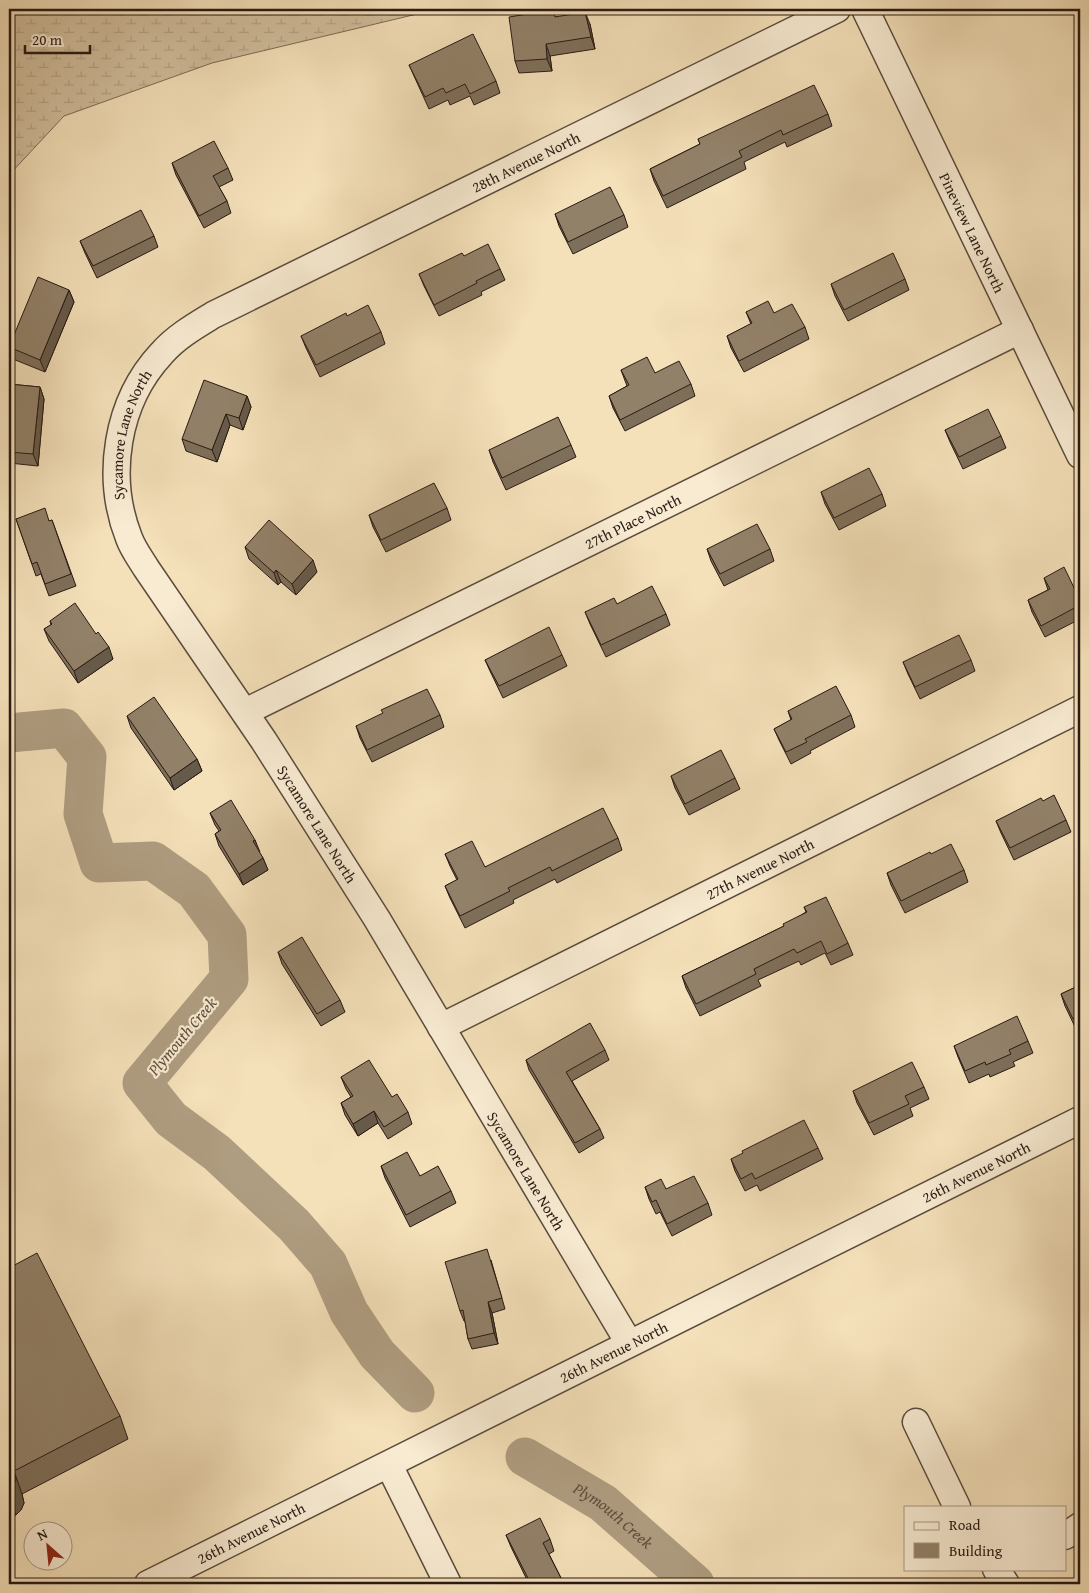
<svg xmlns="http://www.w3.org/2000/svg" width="1089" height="1593" viewBox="0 0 1089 1593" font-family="'Gentium Book Plus',serif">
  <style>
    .wetland { fill: url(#wetland-marsh); stroke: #7c6c58 }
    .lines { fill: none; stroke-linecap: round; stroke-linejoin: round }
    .river { stroke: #af9d81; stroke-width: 39 }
    .minor-casing { stroke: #5b4c3c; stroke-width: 29 }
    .minor { stroke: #f8ebd2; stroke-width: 26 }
    .wall { fill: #7e6f5a; stroke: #281a13 }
    .shaded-wall { fill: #665a4a; stroke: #281a13 }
    .building { fill: #928169; stroke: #281a13 }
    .labels { text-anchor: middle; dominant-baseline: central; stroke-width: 4.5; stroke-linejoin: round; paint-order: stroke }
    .street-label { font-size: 15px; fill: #281a13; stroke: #f8ebd2 }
    .water-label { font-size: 16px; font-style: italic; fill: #5e4e3f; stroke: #f8ebd2 }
  </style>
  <defs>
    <pattern id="wetland-marsh" width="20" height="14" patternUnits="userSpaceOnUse" patternTransform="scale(1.25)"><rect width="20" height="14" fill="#d1be9d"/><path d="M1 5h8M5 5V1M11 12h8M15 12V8" fill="none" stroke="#b3a386"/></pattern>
  </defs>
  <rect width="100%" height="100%" fill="#f4e0b9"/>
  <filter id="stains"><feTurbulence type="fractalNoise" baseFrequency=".004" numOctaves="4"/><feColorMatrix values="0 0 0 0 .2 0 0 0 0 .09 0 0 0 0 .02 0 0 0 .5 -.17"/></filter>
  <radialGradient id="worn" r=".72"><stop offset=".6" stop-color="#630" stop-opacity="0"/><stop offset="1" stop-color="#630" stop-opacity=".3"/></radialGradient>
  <polygon class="wetland" points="9,9 438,9 212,63 64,116 9,175"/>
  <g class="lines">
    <g class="river">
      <polyline points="9,733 64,728 87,757 83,814 99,863 153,861 194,890 227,935 229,979 142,1083 171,1119 217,1153 294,1225 328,1264 349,1312 377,1354 415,1393"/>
      <path id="s1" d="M 525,1457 L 603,1503 L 695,1584"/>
    </g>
    <defs>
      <g id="minor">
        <path id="s2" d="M 865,9 L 1080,455"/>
        <path id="s3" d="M 245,712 L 1020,330"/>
        <path id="s4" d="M 441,1027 L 1080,709"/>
        <path id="s5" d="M 629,1343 L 377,919 L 264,741 L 146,568 C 140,558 133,549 129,538 C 105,477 116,402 162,353 C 176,337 195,326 213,315 L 837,9"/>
        <polyline points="916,1422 957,1507"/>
        <polyline points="389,1465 448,1584"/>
        <polyline points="1065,1536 1080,1526"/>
        <polyline points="996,1569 1006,1584"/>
        <path id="s6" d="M 148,1584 C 458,1429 769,1274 1080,1120"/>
      </g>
    </defs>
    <use href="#minor" class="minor-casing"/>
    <use href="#minor" class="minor"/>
  </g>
  <g class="wall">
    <polygon points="534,13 557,17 590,24 595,49 550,56 552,71 519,73 515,61"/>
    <polygon points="409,65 496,81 500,93 474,105 470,96 450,105 448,100 429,109"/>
    <polygon points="828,114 832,126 787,147 785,142 744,162 746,169 667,208 654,181 650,169 700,144 698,139"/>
    <polygon points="172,163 228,168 233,180 219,187 227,201 231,213 204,228 176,175"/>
    <polygon points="555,214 624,215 628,227 573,254 559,226"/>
    <polygon points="154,236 158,247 97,278 85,253 80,241"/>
    <polygon points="464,256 500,269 505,280 481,292 482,295 439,316 424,286 419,274"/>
    <polygon points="905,279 909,290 848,321 835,296 831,284"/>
    <polygon points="69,290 74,302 45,372 13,359 9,346"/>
    <polygon points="746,312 774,313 805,327 809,339 744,372 731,348 727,336 751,324"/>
    <polygon points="381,332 385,344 320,377 306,348 301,336"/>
    <polygon points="621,370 655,373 691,384 695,396 625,431 613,408 609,396 627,386"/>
    <polygon points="9,384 40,387 44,399 38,466 9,463"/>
    <polygon points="247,396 251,407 243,430 230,425 217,462 186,451 182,439"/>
    <polygon points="945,430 1001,436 1006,448 963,469 950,442"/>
    <polygon points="571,445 576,457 506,490 493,462 489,450"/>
    <polygon points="821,492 882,494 886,506 839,530 825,504"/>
    <polygon points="447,508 451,520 386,552 373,527 369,515"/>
    <polygon points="16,519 49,521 52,520 76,586 49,596 41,574 36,576"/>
    <polygon points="245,547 317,572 296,595 281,582 278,585 249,559"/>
    <polygon points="707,549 770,549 774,561 724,586 711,561"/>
    <polygon points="1044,578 1080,600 1080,619 1045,637 1032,612 1028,600 1048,590"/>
    <polygon points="617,604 666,614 670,625 606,657 590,624 585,612"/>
    <polygon points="50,621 96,634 113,659 78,683 49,641 44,629 51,625"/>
    <polygon points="562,655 567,666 503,698 490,671 485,660"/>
    <polygon points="971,660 975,671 920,699 908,674 903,662"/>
    <polygon points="788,711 851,715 855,727 810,751 811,753 791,764 779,740 774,729 791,720"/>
    <polygon points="440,715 444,727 372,762 360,738 356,726"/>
    <polygon points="127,716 197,759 202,771 174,790 131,728"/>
    <polygon points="671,776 735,778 740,789 689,815 675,788"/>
    <polygon points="1043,801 1066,820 1071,832 1014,860 1001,833 996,821"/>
    <polygon points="210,813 255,840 259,852 263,858 268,870 243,885 219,846 215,834 219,831 215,825"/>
    <polygon points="618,838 622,850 557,883 555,879 513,900 514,903 465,928 450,898 445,886 457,880 450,866 445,854 485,867"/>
    <polygon points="931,854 964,870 968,882 905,913 891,885 887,873"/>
    <polygon points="804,907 848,943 853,955 831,965 825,953 801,965 799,961 758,980 761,986 700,1016 686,988 682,976 784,926 806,912"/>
    <polygon points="278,952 340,1000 345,1012 321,1026 282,964"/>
    <polygon points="1080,985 1080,1029 1077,1031 1065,1006 1061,994"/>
    <polygon points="1028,1041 1033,1053 1013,1062 1015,1066 990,1077 989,1074 969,1083 958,1057 954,1046"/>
    <polygon points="605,1050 609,1060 572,1081 600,1129 604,1138 579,1153 529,1070 526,1060"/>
    <polygon points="341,1077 392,1097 408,1112 412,1124 388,1139 378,1123 358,1136 345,1115 341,1103 351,1097 346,1089"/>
    <polygon points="924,1087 929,1099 910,1108 913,1116 874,1135 857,1103 853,1091"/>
    <polygon points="818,1148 823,1159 760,1191 757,1185 745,1191 735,1171 731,1159"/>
    <polygon points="381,1166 420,1176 451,1191 456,1203 410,1227 385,1178"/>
    <polygon points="645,1187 666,1189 708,1203 712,1215 672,1236 660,1212 656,1214 649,1199"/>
    <polygon points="491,1260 505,1309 492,1313 498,1344 472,1349 468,1339 465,1321 464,1321 460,1311"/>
    <polygon points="9,1268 120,1416 128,1439 22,1494 24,1503 21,1510 16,1515 9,1519"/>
    <polygon points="506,1535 550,1539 554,1551 549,1554 563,1582 573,1584 529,1584 511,1547"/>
  </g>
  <g class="shaded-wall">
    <polygon points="585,12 590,24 595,49 591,37"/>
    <polygon points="546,44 550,56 552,71 547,59"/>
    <polygon points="69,290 74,302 45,372 40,360"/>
    <polygon points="40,387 44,399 38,466 33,454"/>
    <polygon points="247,396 251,407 243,430 239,418"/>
    <polygon points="226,414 230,425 217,462 212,450"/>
    <polygon points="313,560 317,572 296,595 292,584"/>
    <polygon points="276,570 281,582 278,585 274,573"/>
    <polygon points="109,647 113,659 78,683 74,671"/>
    <polygon points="197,759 202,771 174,790 170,778"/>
    <polygon points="255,840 260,852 257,853 253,841"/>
    <polygon points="263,858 268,870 243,885 239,874"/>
    <polygon points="374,1111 378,1123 358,1136 353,1124"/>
    <polygon points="488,1302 492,1313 498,1344 494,1333"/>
    <polygon points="14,1471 22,1494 24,1503 21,1510 16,1515 9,1495 9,1491"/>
  </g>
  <g class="building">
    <polygon points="538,9 553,9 555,17 585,12 591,37 546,44 547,59 515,61 509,17 534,13"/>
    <polygon points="473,34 496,81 470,94 465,84 446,93 443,88 425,97 409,65"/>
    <polygon points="814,85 828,114 783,135 781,130 739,151 742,157 663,196 650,169 700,144 698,139"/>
    <polygon points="214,141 228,168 213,176 227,201 199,216 172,163"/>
    <polygon points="610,187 624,215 568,242 555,214"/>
    <polygon points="141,210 154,236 93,266 80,241"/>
    <polygon points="488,244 500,269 476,281 477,283 434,305 419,274 462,253 464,256"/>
    <polygon points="893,253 905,279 844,310 831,284"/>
    <polygon points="38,277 69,290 40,360 9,347"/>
    <polygon points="768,301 774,313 792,304 805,327 739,361 727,336 752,323 746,312"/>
    <polygon points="368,305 381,332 316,365 301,336 346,313 347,316"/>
    <polygon points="647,357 655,373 679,361 691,384 620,420 609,396 629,385 621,370"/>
    <polygon points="204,380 247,396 239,418 226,414 212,450 182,439"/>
    <polygon points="9,384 40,387 33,454 9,452"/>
    <polygon points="988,409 1001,436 959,457 945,430"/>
    <polygon points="558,417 571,445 502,478 489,450"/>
    <polygon points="869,468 882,494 834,518 821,492"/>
    <polygon points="434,483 447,508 381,540 369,515"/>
    <polygon points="45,508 49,521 52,520 71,574 45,584 37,562 32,564 16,519"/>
    <polygon points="269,520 313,560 292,584 276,570 274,573 245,547"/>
    <polygon points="757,524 770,549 720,574 707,549"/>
    <polygon points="1064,567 1080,600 1080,605 1041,626 1028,600 1050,589 1044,578"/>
    <polygon points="652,586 666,614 601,645 585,612 614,598 617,604"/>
    <polygon points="75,603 96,634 98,632 109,647 74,671 44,629 52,624 50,621"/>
    <polygon points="549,627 562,655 499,686 485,660"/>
    <polygon points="959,635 971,660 915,687 903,662"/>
    <polygon points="836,686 851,715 805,739 807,742 786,752 774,729 792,719 788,711"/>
    <polygon points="427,689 440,715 367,750 356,726 383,713 381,710"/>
    <polygon points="154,697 197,759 170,778 127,716"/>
    <polygon points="721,750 735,778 685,804 671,776"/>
    <polygon points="1054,795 1066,820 1010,848 996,821 1041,798 1043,801"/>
    <polygon points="231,800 255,840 253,841 263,858 239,874 215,834 221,830 210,813"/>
    <polygon points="603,808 618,838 552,871 550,867 508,888 510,891 460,916 445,886 458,879 445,854 472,841 485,867"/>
    <polygon points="951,844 964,870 901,901 887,873 930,852 931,854"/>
    <polygon points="826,897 848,943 827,954 821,941 797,953 794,949 754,969 756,974 696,1004 682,976 784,926 783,924 807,912 804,907"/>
    <polygon points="302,937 340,1000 317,1014 278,952"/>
    <polygon points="1080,985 1080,1015 1073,1019 1061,994"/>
    <polygon points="1017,1016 1028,1041 1009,1050 1011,1054 986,1065 985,1062 965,1071 954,1046"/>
    <polygon points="590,1023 605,1050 566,1072 600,1129 575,1143 526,1060"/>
    <polygon points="369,1060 392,1097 397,1094 408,1112 384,1127 374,1111 353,1124 341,1103 353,1096 341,1077"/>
    <polygon points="912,1062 924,1087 905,1096 909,1104 869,1123 853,1091"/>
    <polygon points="804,1120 818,1148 755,1179 752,1173 741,1179 731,1159 743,1153 742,1151"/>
    <polygon points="407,1152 420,1176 438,1166 451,1191 406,1215 381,1166"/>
    <polygon points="694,1176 708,1203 667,1224 656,1200 652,1202 645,1187 661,1179 666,1189"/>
    <polygon points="487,1249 502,1298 488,1302 494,1333 468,1339 463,1310 460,1311 445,1262"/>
    <polygon points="37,1253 120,1416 14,1471 16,1480 13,1487 9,1491 9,1268"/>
    <polygon points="540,1518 550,1539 543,1543 563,1582 570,1579 573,1584 531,1584 506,1535"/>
  </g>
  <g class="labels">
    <g class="street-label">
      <text stroke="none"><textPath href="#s5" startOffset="1558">28th Avenue North</textPath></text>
      <text stroke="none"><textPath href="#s2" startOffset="248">Pineview Lane North</textPath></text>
      <text stroke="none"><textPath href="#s5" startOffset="1055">Sycamore Lane North</textPath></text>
      <text stroke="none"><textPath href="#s3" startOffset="432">27th Place North</textPath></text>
      <text transform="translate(317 824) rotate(58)">Sycamore Lane North</text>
      <text stroke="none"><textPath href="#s4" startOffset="356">27th Avenue North</textPath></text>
      <text transform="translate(526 1171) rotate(59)">Sycamore Lane North</text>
      <text stroke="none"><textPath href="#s6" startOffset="925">26th Avenue North</textPath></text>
      <text stroke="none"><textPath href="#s6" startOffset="520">26th Avenue North</textPath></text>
      <text stroke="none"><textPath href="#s6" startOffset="115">26th Avenue North</textPath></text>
    </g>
    <g class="water-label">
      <text transform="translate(182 1036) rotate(-50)">Plymouth Creek</text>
      <text stroke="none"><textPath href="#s1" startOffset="106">Plymouth Creek</textPath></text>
    </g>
  </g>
  <rect width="1089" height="1593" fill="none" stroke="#f4e0b9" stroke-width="30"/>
  <rect x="10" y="10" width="1069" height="1573" fill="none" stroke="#281a13" stroke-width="2.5"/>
  <rect x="15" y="15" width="1059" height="1563" fill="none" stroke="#281a13"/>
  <rect x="904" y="1506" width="162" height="65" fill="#f8ebd2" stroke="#a59786"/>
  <rect x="914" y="1522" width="25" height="8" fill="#f8ebd2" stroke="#a59786"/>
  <text x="949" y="1530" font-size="15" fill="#281a13">Road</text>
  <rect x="914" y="1543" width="25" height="15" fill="#928169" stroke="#a59786"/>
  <text x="949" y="1556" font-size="15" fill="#281a13">Building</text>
  <g transform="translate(48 1546) rotate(333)"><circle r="24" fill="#f8ebd2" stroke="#a59786"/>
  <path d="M0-4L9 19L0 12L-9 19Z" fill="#8f2418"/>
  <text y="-8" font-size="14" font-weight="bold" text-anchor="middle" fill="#281a13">N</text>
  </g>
  <path d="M25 45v8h65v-8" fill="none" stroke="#281a13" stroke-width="2.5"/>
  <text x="32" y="45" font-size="15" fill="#281a13" stroke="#f8ebd2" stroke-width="4" paint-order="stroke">20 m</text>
  <rect width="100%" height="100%" filter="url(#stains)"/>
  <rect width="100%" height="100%" fill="url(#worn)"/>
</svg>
